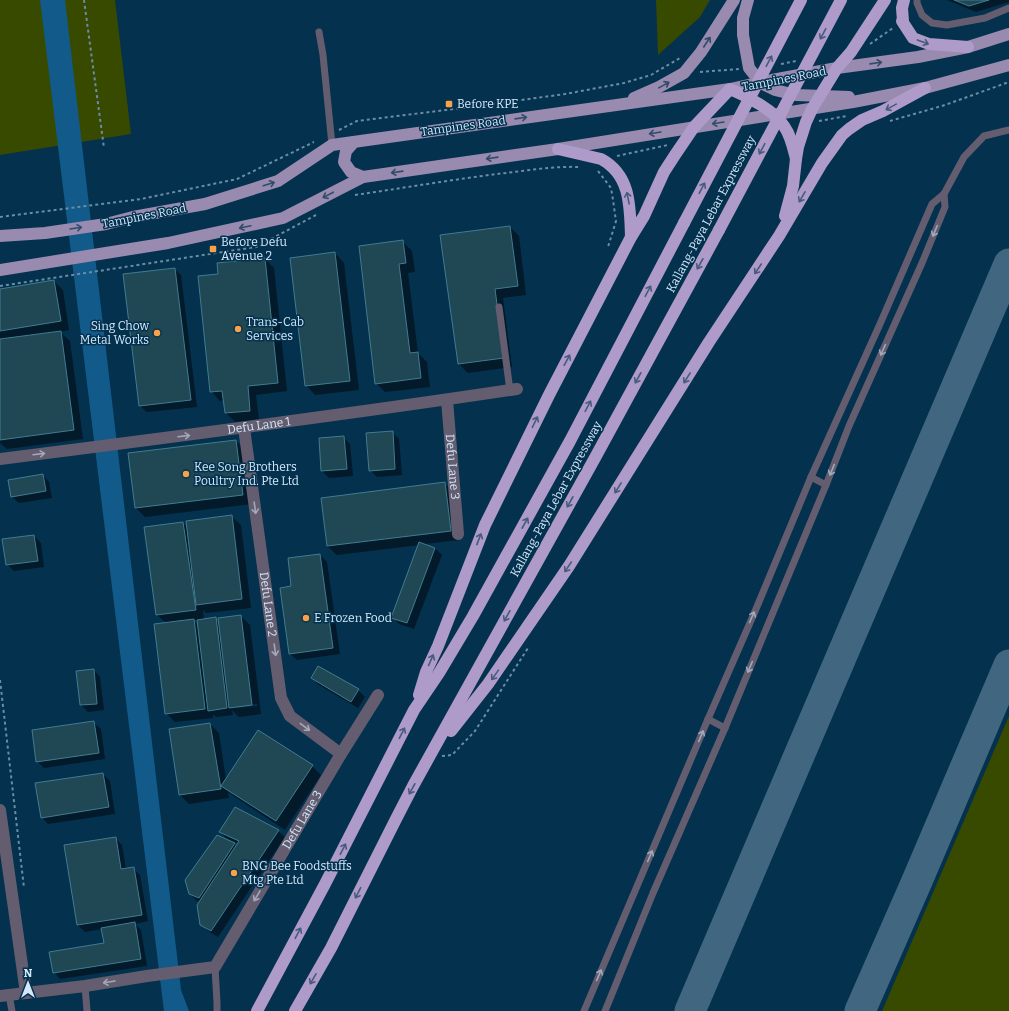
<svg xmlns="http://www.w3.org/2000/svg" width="1009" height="1011" viewBox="0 0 1009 1011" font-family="Bitter,serif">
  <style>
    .green { fill: #384900 }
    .water { fill: #125a89 }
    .shadow { fill: #0007; fill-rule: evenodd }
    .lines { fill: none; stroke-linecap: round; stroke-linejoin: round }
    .taxiway { stroke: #406680; stroke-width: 31 }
    .building { fill: #1f4754; stroke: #417c91 }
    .path { stroke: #6b8da5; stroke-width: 2; stroke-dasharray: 3 3; stroke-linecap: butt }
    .lane { stroke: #645d6f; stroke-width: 7 }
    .street { stroke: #645d6f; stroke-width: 12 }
    .primary { stroke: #998ab0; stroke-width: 12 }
    .highway { stroke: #ae9bc9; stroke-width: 12 }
    .highway-bridge { stroke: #ae9bc9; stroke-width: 12 }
    .oneway { stroke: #485b7f }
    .oneway2 { stroke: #314c6b }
    .oneway3 { stroke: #a0a9bc }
    .poi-dot { fill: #f7a149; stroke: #04314e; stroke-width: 1.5 }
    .labels { text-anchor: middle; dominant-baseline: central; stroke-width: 3; stroke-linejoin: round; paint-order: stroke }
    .street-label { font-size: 12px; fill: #d2e8fb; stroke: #04314e }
    .poi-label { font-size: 12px; fill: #d2e8fb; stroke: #04314e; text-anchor: start }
  </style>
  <rect width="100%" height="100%" fill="#04314e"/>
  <g class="green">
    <polygon points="0,0 115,0 131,134 0,155"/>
    <polygon points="656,0 710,0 700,17 658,55"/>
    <polygon points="1009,716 1009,1011 882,1011"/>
  </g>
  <polygon class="water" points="40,0 65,0 181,990 189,1011 164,1011"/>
  <g class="shadow">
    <polygon points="947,0 1009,0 1009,2 976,12"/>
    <polygon points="510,227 519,236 526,295 503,298 512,367 468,373 458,363"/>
    <polygon points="403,242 412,251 415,272 408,273 418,353 427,362 430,387 385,392 376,383"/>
    <polygon points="335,253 344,263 359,390 315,395 306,385"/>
    <polygon points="265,259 274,268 287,391 256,395 259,419 235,422 226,413 224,400 220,401 211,391 219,275"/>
    <polygon points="174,269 181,275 197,407 147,412 140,406"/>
    <polygon points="54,281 63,290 69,330 60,332 70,341 83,439 7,449 0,443 0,290"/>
    <polygon points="392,432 399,439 402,475 377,477 370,470"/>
    <polygon points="343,437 350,444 353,476 329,478 322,471 320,439"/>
    <polygon points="236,441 245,450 252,504 145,517 136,508"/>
    <polygon points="43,475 49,482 52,498 19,503 12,497"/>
    <polygon points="444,483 454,493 460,540 424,544 435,548 442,555 414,629 399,624 393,617 419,545 337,555 327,546 322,499"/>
    <path d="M 231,516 L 241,525 L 251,608 L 206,613 L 203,610 L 204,620 L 215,619 L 219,623 L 241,616 L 250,625 L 261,714 L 239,717 L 232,710 L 233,715 L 216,717 L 213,714 L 213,718 L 175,722 L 166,713 L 166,623 L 157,615 L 145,528 L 182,523 L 188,528 ZM 193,620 L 198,620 L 199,626 ZM 257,704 L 257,706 L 237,708 L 237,706 Z"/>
    <polygon points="34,536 41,543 44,567 14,571 7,564"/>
    <polygon points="320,555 327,562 340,654 297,660 290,654 293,587"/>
    <polygon points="94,670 100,677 104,710 88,712 81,705"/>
    <polygon points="312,678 358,690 365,697 358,708 319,685"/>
    <polygon points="94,723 101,729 105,759 44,768 37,761"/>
    <polygon points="210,724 219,733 226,780 312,766 321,775 285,830 232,795 228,792 229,798 189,804 180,795"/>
    <polygon points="103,774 110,781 115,814 48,824 42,817"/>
    <polygon points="278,831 285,837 218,937 208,931 201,924 200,902 197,901 190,894 234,844 237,847 239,844 227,839 220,832"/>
    <polygon points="115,838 122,845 126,869 133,868 140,875 148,921 135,924 141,930 147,966 60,979 54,972 105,944 102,929 85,932 78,925"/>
  </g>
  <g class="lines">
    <g class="taxiway">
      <polyline points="690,1011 1009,264"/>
      <polyline points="860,1011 917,881 1009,665"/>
    </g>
  </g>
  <g class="building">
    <polygon points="954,0 989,0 969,6"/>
    <polygon points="510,226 518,286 495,289 504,358 458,364 440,235"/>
    <polygon points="403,240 406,263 399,264 410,353 418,352 421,378 375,384 359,246"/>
    <polygon points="335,252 350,381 305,386 290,258"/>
    <polygon points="265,258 278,383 248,386 250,411 225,413 222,391 210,392 198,276 218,274 217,263"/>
    <polygon points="175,268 191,400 139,406 123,274"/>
    <polygon points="54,280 61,321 0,331 0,289"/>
    <polygon points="61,331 74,430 0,440 0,339"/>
    <polygon points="393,431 395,469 369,471 366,433"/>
    <polygon points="344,436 347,469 321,471 319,438"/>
    <polygon points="236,440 243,495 135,508 128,453"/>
    <polygon points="43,474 46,491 11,497 8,480"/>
    <polygon points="445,482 451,531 327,546 321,498"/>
    <polygon points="232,515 242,599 196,605 186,521"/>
    <polygon points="183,522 196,610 156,615 144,527"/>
    <polygon points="34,535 38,561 6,565 2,539"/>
    <polygon points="419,542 435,548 407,623 391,618"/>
    <polygon points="320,554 333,648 289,654 280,588 291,586 288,558"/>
    <polygon points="241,615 252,705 229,708 218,618"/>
    <polygon points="216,617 227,708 208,711 197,620"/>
    <polygon points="194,619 205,709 165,714 154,624"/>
    <polygon points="318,666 359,689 351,702 311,678"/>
    <polygon points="94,669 97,704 80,705 76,671"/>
    <polygon points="94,721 99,753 36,762 32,730"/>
    <polygon points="210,723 221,789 179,795 169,729"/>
    <polygon points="258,730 313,765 276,821 221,786"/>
    <polygon points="103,773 109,807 41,818 35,783"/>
    <polygon points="235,807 279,830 211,931 200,925 197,905 239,841 219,832"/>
    <polygon points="217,835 235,843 199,898 189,894 185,880"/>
    <polygon points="116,837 121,869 134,867 142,915 77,925 64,845"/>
    <polygon points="135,922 141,959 53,973 49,952 104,943 101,928"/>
  </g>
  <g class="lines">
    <g class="path">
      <polyline points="84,0 104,148"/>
      <polyline points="870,44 893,28"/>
      <polyline points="781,64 796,61"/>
      <polyline points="700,72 739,69"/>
      <polyline points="819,121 847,116"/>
      <polyline points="890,121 945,105 1009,82"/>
      <polyline points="339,130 357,121 478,106 565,94 624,83 651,75 680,58"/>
      <polyline points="617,156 668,145"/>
      <polyline points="598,171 611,188 613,200 616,221 608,247"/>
      <path d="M 355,195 C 403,188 450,180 497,174 C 524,171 552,166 579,167"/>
      <polyline points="0,217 141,199 237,179 314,142"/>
      <polyline points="0,286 256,247 316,215"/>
      <polyline points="0,680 24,888"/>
      <polyline points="442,756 452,755 475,731 528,648"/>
    </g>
    <g class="lane">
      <polyline points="917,0 917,3 922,15 932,23 947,25 985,18 1009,8"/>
      <polyline points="319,32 323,55 332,145"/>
      <polyline points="499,307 510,391"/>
      <polyline points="811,477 826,485"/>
      <polyline points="708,719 725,728"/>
      <polyline points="215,967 217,1003 217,1011"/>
      <polyline points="85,986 87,1011"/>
      <polyline points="9,995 12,1011"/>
      <polyline points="584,1011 708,719 756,609 811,477 880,324 932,204 944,194 964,157 984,136 1009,130"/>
      <polyline points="605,1011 653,893 725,728 826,485 849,426 922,263 945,207 944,194"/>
    </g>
    <g class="street">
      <path id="s1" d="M 447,400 L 458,534"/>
      <path id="s2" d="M 244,428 L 281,698 L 290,716 L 341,754"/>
      <path id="s3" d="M 0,459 C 173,437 345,415 517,389"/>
      <polyline points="0,810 26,993"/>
      <path id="s4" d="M 0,996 L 85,986 L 147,976 L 215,967 L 341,754 L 378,695"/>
    </g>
    <g class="primary">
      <polyline points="748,0 743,18 743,35 749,68 761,83 775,90 796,95 849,97"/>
      <polyline points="634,98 659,87 684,73 701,52 734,0"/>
      <polyline points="354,142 346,151 344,162 351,172 363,177"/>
      <polyline points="0,236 45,233 106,224 133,217 205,204 278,181 332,145 730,89 772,80 837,68 918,57 968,47 1009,34"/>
      <polyline points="0,270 168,243 283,218 363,177 558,149 853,102 925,88 1009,65"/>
    </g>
    <g class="highway">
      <polyline points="904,0 902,8 903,21 902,21 913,38 929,44 968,47"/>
      <path d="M 558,149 L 601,159 C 631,175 630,207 631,237"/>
      <polyline points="785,216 793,186 796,159 798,147 806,122 812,109 837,68 851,52 885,0"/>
      <path d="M 419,695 L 426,672 L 438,646 L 485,525 L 549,395 L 631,237 L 644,216 L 664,172 L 675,155 L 694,127 L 730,89 C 747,96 775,111 784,126 C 791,136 793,147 796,159"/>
      <polyline points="451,731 488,684 569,566 709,342 779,236 822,163 842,135 849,129 862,120 883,111 925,88"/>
      <polyline points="257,1011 325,884 414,710 439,673 473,616 570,441 684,223"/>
      <polyline points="295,1011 331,948 395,821 413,786 596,456 719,230"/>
    </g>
    <g class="highway-bridge">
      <polyline points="684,223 801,0"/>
      <polyline points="719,230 841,0"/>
    </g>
  </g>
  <defs><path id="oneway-shaft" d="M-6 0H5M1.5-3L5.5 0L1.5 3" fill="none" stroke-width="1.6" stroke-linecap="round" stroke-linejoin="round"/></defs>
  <g class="oneway">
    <use href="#oneway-shaft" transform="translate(823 34) rotate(118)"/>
    <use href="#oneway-shaft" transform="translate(923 42) rotate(20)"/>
    <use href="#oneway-shaft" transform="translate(769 61) rotate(-62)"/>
    <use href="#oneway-shaft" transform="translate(891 107) rotate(151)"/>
    <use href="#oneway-shaft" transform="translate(762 149) rotate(118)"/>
    <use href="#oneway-shaft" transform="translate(702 188) rotate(-62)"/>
    <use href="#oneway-shaft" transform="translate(802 197) rotate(120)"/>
    <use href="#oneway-shaft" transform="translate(628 198) rotate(-101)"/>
    <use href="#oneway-shaft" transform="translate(700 264) rotate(119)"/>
    <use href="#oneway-shaft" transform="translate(758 269) rotate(124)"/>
    <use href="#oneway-shaft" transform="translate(648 291) rotate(-62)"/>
    <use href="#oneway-shaft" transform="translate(567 360) rotate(-62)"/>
    <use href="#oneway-shaft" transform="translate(638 378) rotate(119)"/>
    <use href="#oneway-shaft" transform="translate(687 378) rotate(122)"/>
    <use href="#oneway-shaft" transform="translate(588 406) rotate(-62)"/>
    <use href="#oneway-shaft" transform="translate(535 422) rotate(-64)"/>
    <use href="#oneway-shaft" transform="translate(618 488) rotate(122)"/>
    <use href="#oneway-shaft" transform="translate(570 502) rotate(119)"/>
    <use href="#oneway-shaft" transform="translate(525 523) rotate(-61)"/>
    <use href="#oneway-shaft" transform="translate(479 539) rotate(-69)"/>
    <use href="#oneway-shaft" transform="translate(568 567) rotate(124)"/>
    <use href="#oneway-shaft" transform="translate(507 616) rotate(119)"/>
    <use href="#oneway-shaft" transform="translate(431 660) rotate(-66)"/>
    <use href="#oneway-shaft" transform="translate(495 675) rotate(125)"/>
    <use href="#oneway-shaft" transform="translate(402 733) rotate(-63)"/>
    <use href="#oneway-shaft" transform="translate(412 789) rotate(119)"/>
    <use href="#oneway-shaft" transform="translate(343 849) rotate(-63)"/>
    <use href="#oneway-shaft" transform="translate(358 893) rotate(117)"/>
    <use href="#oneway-shaft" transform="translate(298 933) rotate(-62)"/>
    <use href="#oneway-shaft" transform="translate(313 979) rotate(120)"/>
  </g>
  <g class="oneway2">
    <use href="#oneway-shaft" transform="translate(707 42) rotate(-57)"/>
    <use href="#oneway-shaft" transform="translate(876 63) rotate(-8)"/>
    <use href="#oneway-shaft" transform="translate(664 85) rotate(-29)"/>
    <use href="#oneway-shaft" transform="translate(521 118) rotate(-8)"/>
    <use href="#oneway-shaft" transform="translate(718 123) rotate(171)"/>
    <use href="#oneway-shaft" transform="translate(655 133) rotate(171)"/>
    <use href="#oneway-shaft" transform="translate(492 158) rotate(172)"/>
    <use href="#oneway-shaft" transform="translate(397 172) rotate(172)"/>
    <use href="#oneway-shaft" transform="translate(269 184) rotate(-17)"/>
    <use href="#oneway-shaft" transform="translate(328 195) rotate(152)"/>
    <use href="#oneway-shaft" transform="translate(245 227) rotate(168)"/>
    <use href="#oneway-shaft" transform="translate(76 228) rotate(-9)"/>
  </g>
  <g class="oneway3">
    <use href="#oneway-shaft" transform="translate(935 231) rotate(113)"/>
    <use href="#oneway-shaft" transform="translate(883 350) rotate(114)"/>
    <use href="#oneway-shaft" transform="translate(184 436) rotate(-7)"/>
    <use href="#oneway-shaft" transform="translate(39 454) rotate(-7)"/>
    <use href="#oneway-shaft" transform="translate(832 470) rotate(112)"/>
    <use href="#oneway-shaft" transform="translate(255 508) rotate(82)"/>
    <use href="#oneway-shaft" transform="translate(752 617) rotate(-66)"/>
    <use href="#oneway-shaft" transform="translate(275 650) rotate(82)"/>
    <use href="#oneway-shaft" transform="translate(750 667) rotate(113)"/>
    <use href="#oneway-shaft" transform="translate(305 727) rotate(37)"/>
    <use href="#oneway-shaft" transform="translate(701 736) rotate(-67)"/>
    <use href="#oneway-shaft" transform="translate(650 856) rotate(-67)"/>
    <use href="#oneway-shaft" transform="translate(257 896) rotate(121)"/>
    <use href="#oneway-shaft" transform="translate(599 975) rotate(-67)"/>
    <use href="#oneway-shaft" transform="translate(109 982) rotate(171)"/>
  </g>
  <g class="poi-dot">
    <rect x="445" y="100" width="8" height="8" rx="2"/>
    <rect x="209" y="245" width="8" height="8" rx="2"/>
    <circle cx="238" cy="329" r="4"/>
    <circle cx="157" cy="333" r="4"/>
    <circle cx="186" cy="474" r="4"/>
    <circle cx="306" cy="618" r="4"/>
    <circle cx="234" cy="873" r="4"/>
  </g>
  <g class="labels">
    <g class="street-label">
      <text transform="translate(784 79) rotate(-11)">Tampines Road</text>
      <text transform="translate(463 126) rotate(-8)">Tampines Road</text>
      <text transform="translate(711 214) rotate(-62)">Kallang-Paya Lebar Expressway</text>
      <text transform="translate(144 216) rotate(-11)">Tampines Road</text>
      <text stroke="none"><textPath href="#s3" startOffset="261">Defu Lane 1</textPath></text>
      <text stroke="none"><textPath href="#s1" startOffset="67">Defu Lane 3</textPath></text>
      <text transform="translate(556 499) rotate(-61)">Kallang-Paya Lebar Expressway</text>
      <text stroke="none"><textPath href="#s2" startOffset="178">Defu Lane 2</textPath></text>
      <text stroke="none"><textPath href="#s4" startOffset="388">Defu Lane 3</textPath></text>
    </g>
    <g class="poi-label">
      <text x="457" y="104">Before KPE</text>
      <text x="221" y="242">Before Defu<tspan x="221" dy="14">Avenue 2</tspan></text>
      <text x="246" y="322">Trans-Cab<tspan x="246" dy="14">Services</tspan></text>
      <text x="149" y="326" text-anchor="end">Sing Chow<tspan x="149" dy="14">Metal Works</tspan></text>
      <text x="194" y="467">Kee Song Brothers<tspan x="194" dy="14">Poultry Ind. Pte Ltd</tspan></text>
      <text x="314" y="618">E Frozen Food</text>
      <text x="242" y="866">BNG Bee Foodstuffs<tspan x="242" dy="14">Mtg Pte Ltd</tspan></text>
    </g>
  </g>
  <g transform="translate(28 983)" stroke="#04314e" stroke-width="3" paint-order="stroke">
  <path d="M0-3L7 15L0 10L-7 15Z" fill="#d2e8fb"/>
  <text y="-6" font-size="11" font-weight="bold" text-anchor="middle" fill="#d2e8fb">N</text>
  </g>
</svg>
